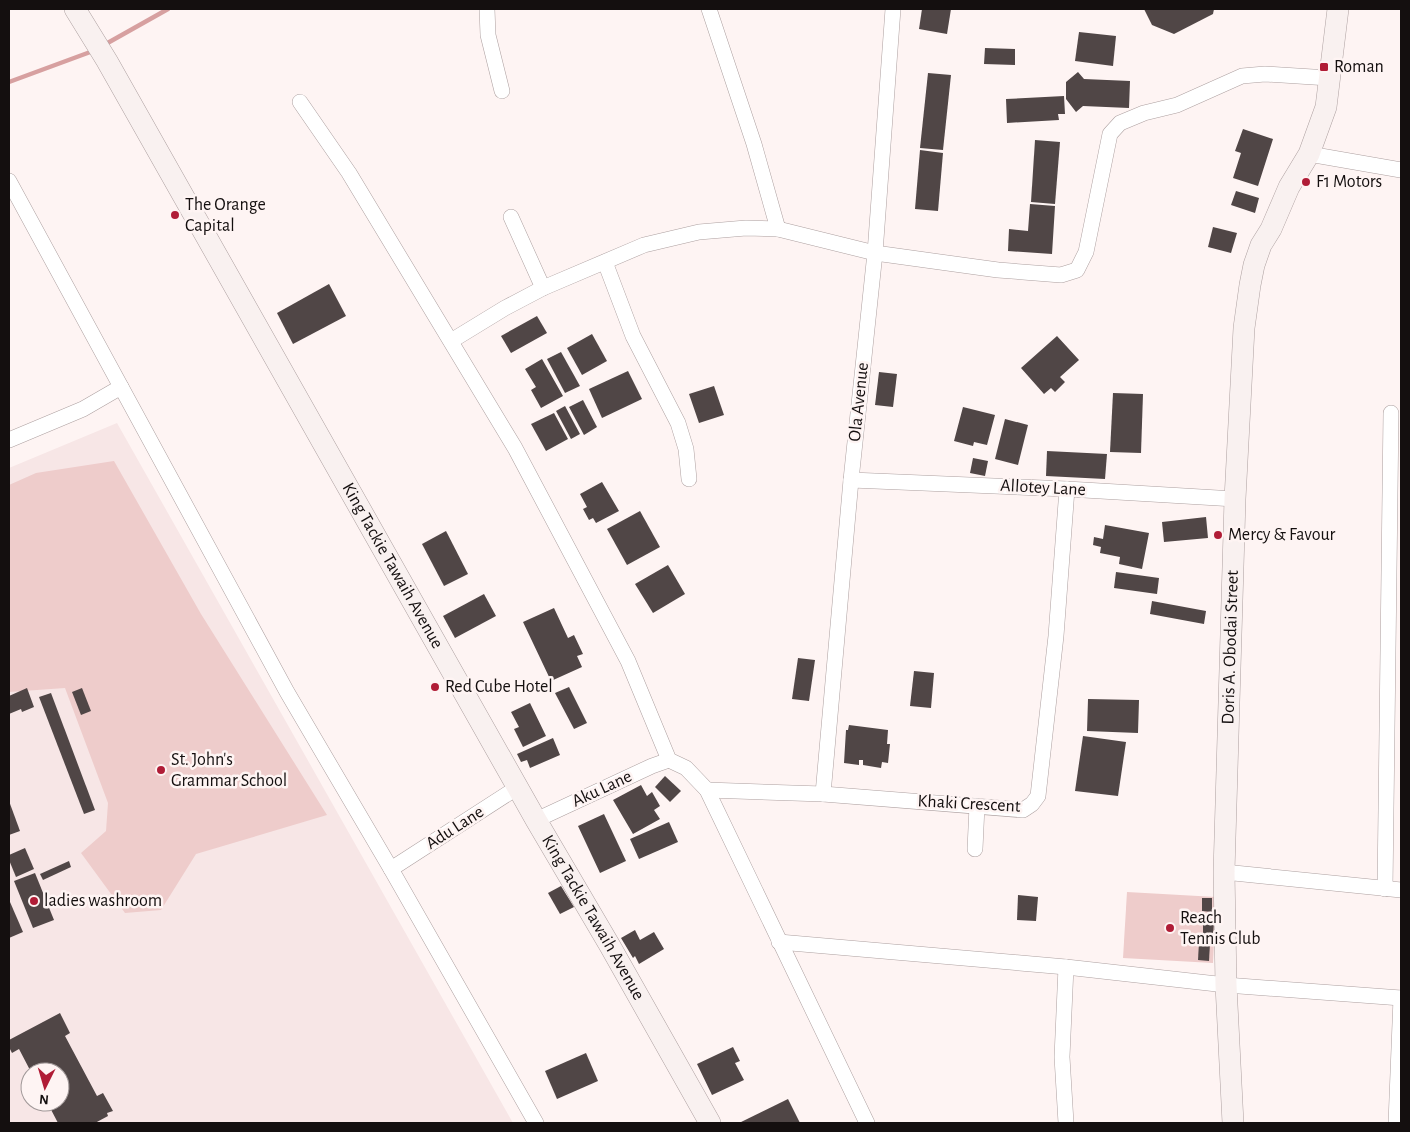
<svg xmlns="http://www.w3.org/2000/svg" width="1410" height="1132" viewBox="0 0 1410 1132" font-family="'Alegreya Sans',sans-serif">
  <style>
    .built { fill: #f7e6e6; fill-rule: evenodd }
    .green { fill: #eecccb }
    .lines { fill: none; stroke-linecap: round; stroke-linejoin: round }
    .stream { stroke: #d7a0a0; stroke-width: 4.5 }
    .building { fill: #504646 }
    .street-casing { stroke: #ada0a0; stroke-width: 16 }
    .secondary-casing { stroke: #ada0a0; stroke-width: 22 }
    .street { stroke: #fff; stroke-width: 15 }
    .secondary { stroke: #f9f1f0; stroke-width: 21 }
    .poi-dot { fill: #b01c36; stroke: #fef4f3; stroke-width: 2 }
    .labels { text-anchor: middle; dominant-baseline: central; stroke-width: 5; stroke-linejoin: round; paint-order: stroke }
    .poi-label { font-size: 18px; fill: #140f0f; stroke: #fef4f3; text-anchor: start }
    .street-label { font-size: 18px; fill: #140f0f; stroke: #fef4f3 }
  </style>
  <rect width="100%" height="100%" fill="#fef4f3"/>
  <path class="built" d="M 117,423 L 513,1123 L 9,1123 L 9,468 ZM 30,1072 L 60,1072 L 60,1102 L 30,1102 Z"/>
  <g class="green">
    <polygon points="114,461 201,614 327,815 196,854 161,910 125,913 81,853 106,831 108,803 65,688 9,692 9,485 36,473"/>
    <polygon points="1127,892 1216,897 1213,963 1123,958"/>
  </g>
  <g class="lines">
    <g class="stream">
      <polyline points="104,45 168,9"/>
      <polyline points="9,82 93,51"/>
    </g>
  </g>
  <g class="building">
    <polygon points="922,9 951,9 947,34 919,29"/>
    <polygon points="1144,9 1214,9 1213,14 1174,34 1152,25"/>
    <polygon points="1079,32 1116,36 1113,66 1075,61"/>
    <polygon points="985,48 1015,49 1015,65 984,64"/>
    <polygon points="1078,72 1084,79 1130,81 1129,108 1083,106 1076,112 1066,99 1066,82"/>
    <polygon points="928,73 951,75 943,150 920,148"/>
    <polygon points="1064,96 1065,114 1058,114 1059,120 1007,123 1006,99"/>
    <polygon points="1243,129 1273,139 1258,186 1233,178 1241,153 1235,151"/>
    <polygon points="1035,140 1060,142 1055,204 1031,202"/>
    <polygon points="920,150 943,153 938,211 915,209"/>
    <polygon points="1236,191 1259,198 1255,213 1231,205"/>
    <polygon points="1030,204 1055,206 1052,254 1008,251 1009,229 1028,231"/>
    <polygon points="1213,227 1237,233 1231,253 1208,247"/>
    <polygon points="329,284 346,316 293,344 277,313"/>
    <polygon points="537,316 547,333 511,353 501,336"/>
    <polygon points="592,334 607,361 582,375 567,348"/>
    <polygon points="1057,336 1079,360 1060,377 1065,382 1055,392 1051,388 1044,394 1021,368"/>
    <polygon points="561,352 580,386 565,393 547,359"/>
    <polygon points="542,359 563,396 541,408 531,390 536,387 525,369"/>
    <polygon points="628,371 642,399 602,418 589,389"/>
    <polygon points="879,372 897,374 893,407 875,405"/>
    <polygon points="714,386 724,415 699,423 689,394"/>
    <polygon points="1113,393 1143,394 1141,453 1110,452"/>
    <polygon points="583,400 597,427 584,435 569,407"/>
    <polygon points="565,406 580,434 571,439 556,411"/>
    <polygon points="963,407 995,415 987,445 974,442 973,446 954,441"/>
    <polygon points="554,413 568,439 546,451 531,424"/>
    <polygon points="1005,419 1028,425 1018,465 995,459"/>
    <polygon points="1047,451 1107,454 1105,479 1046,476"/>
    <polygon points="973,458 988,461 985,476 970,473"/>
    <polygon points="602,482 619,511 596,523 593,518 589,520 583,509 587,507 580,494"/>
    <polygon points="640,511 660,547 627,565 607,529"/>
    <polygon points="1206,517 1208,538 1164,542 1162,522"/>
    <polygon points="1105,525 1149,533 1142,569 1119,564 1120,557 1100,553 1101,547 1093,545 1094,537 1103,539"/>
    <polygon points="446,531 468,574 444,586 422,544"/>
    <polygon points="668,565 685,594 653,613 635,584"/>
    <polygon points="1116,572 1159,578 1157,594 1114,588"/>
    <polygon points="484,594 496,616 455,638 443,616"/>
    <polygon points="1152,601 1206,611 1204,624 1150,614"/>
    <polygon points="554,608 568,638 574,635 583,654 577,656 582,667 551,681 523,622"/>
    <polygon points="798,658 815,660 809,701 792,699"/>
    <polygon points="914,671 934,673 931,708 910,706"/>
    <polygon points="569,687 587,723 574,729 555,693"/>
    <polygon points="27,688 34,707 22,712 21,709 9,714 9,696"/>
    <polygon points="82,688 91,711 81,715 72,692"/>
    <polygon points="51,693 95,810 84,814 39,697"/>
    <polygon points="1088,699 1139,700 1138,733 1087,731"/>
    <polygon points="530,703 546,736 523,747 514,729 519,727 511,712"/>
    <polygon points="849,725 888,730 887,744 890,744 888,763 882,762 881,768 863,765 863,760 859,760 859,765 844,763 846,730 848,730"/>
    <polygon points="1083,736 1126,742 1118,796 1075,791"/>
    <polygon points="553,738 560,755 530,768 527,760 521,762 517,754"/>
    <polygon points="665,776 681,791 670,802 655,787"/>
    <polygon points="641,785 647,796 652,792 660,806 654,810 660,819 633,834 613,800"/>
    <polygon points="9,801 20,831 9,835"/>
    <polygon points="604,814 626,861 600,873 578,826"/>
    <polygon points="669,822 678,842 639,859 630,839"/>
    <polygon points="25,848 34,869 16,877 9,860 9,855"/>
    <polygon points="69,861 71,867 43,880 40,874"/>
    <polygon points="35,873 54,920 33,928 14,881"/>
    <polygon points="561,886 574,907 560,914 548,893"/>
    <polygon points="1018,895 1038,897 1036,921 1017,920"/>
    <polygon points="1202,898 1212,898 1212,912 1202,911"/>
    <polygon points="9,902 10,902 23,932 9,938"/>
    <polygon points="1203,920 1214,920 1213,938 1203,938"/>
    <polygon points="635,930 640,940 654,932 664,949 639,964 635,956 633,958 621,938"/>
    <polygon points="1199,942 1210,943 1209,961 1198,960"/>
    <polygon points="60,1013 70,1033 65,1036 97,1096 103,1093 113,1111 107,1113 108,1116 95,1123 58,1123 47,1102 60,1102 60,1072 31,1072 19,1049 12,1053 9,1047 9,1040"/>
    <polygon points="733,1047 740,1061 735,1063 744,1080 712,1095 697,1064"/>
    <polygon points="586,1053 598,1081 557,1099 545,1071"/>
    <polygon points="788,1099 800,1123 739,1123"/>
  </g>
  <g class="lines">
    <defs>
      <g id="street">
        <polyline points="487,9 488,35 502,91"/>
        <polyline points="709,9 754,144 778,229"/>
        <polyline points="300,102 349,173 515,448 628,661 669,760 686,768 707,790 867,1123"/>
        <polyline points="1309,154 1401,170"/>
        <polyline points="9,181 287,692 391,869 536,1123"/>
        <polyline points="511,217 543,288"/>
        <polyline points="605,262 633,336 678,423 686,449 689,479"/>
        <polyline points="451,341 505,308 543,288 644,245 699,232 746,228 778,229 875,253 998,270 1061,275 1077,270 1086,252 1110,134 1120,123 1144,113 1177,105 1242,76 1265,74 1329,78"/>
        <polyline points="9,440 83,409 121,387"/>
        <polyline points="851,480 1067,489 1235,499"/>
        <polyline points="707,790 823,794 1023,810 1032,804 1038,796 1056,636 1067,489"/>
        <polyline points="823,794 851,480 875,253 893,9"/>
        <polyline points="536,820 652,766 669,760"/>
        <polyline points="975,849 977,806"/>
        <polyline points="391,869 518,787"/>
        <polyline points="1224,872 1401,890"/>
        <polyline points="1385,889 1391,413"/>
        <polyline points="779,942 1066,967 1226,985 1401,998"/>
        <polyline points="1066,967 1062,1057 1066,1123"/>
        <polyline points="1396,1123 1401,998"/>
      </g>
      <g id="secondary">
        <path id="s1" d="M 75,9 L 107,61 L 536,820 L 610,946 L 710,1123"/>
        <path id="s2" d="M 1233,1123 L 1226,985 L 1224,872 L 1235,499 L 1244,328 L 1250,285 L 1254,265 L 1261,245 L 1271,229 L 1289,187 L 1309,154 L 1326,107 L 1338,9"/>
      </g>
    </defs>
    <use href="#street" class="street-casing"/>
    <use href="#secondary" class="secondary-casing"/>
    <use href="#street" class="street"/>
    <use href="#secondary" class="secondary"/>
  </g>
  <g class="poi-dot">
    <rect x="1319" y="62" width="10" height="10" rx="2.5"/>
    <circle cx="1306" cy="182" r="5"/>
    <circle cx="175" cy="215" r="5"/>
    <circle cx="1218" cy="535" r="5"/>
    <circle cx="435" cy="687" r="5"/>
    <circle cx="161" cy="770" r="5"/>
    <circle cx="34" cy="901" r="5"/>
    <circle cx="1170" cy="928" r="5"/>
  </g>
  <g class="labels">
    <g class="poi-label">
      <text x="1334" y="67">Roman</text>
      <text x="1316" y="182">F1 Motors</text>
      <text x="185" y="205">The Orange<tspan x="185" dy="21">Capital</tspan></text>
      <text x="1228" y="535">Mercy &amp; Favour</text>
      <text x="445" y="687">Red Cube Hotel</text>
      <text x="171" y="760">St. John's<tspan x="171" dy="21">Grammar School</tspan></text>
      <text x="44" y="901">ladies washroom</text>
      <text x="1180" y="918">Reach<tspan x="1180" dy="21">Tennis Club</tspan></text>
    </g>
    <g class="street-label">
      <text transform="translate(859 402) rotate(-84)">Ola Avenue</text>
      <text transform="translate(1043 488) rotate(3)">Allotey Lane</text>
      <text stroke="none"><textPath href="#s1" startOffset="641">King Tackie Tawaih Avenue</textPath></text>
      <text stroke="none"><textPath href="#s2" startOffset="476">Doris A. Obodai Street</textPath></text>
      <text transform="translate(602 789) rotate(-25)">Aku Lane</text>
      <text transform="translate(969 804) rotate(3)">Khaki Crescent</text>
      <text transform="translate(455 828) rotate(-33)">Adu Lane</text>
      <text stroke="none"><textPath href="#s1" startOffset="1046">King Tackie Tawaih Avenue</textPath></text>
    </g>
  </g>
  <rect width="1410" height="1132" fill="none" stroke="#140f0f" stroke-width="20"/>
  <g transform="translate(45 1087) rotate(185)"><circle r="24" fill="#fef4f3" stroke="#a09898"/>
  <path d="M0-4L9 19L0 12L-9 19Z" fill="#b01c36"/>
  <text y="-8" font-size="14" font-weight="bold" text-anchor="middle" fill="#140f0f">N</text>
  </g>
</svg>
